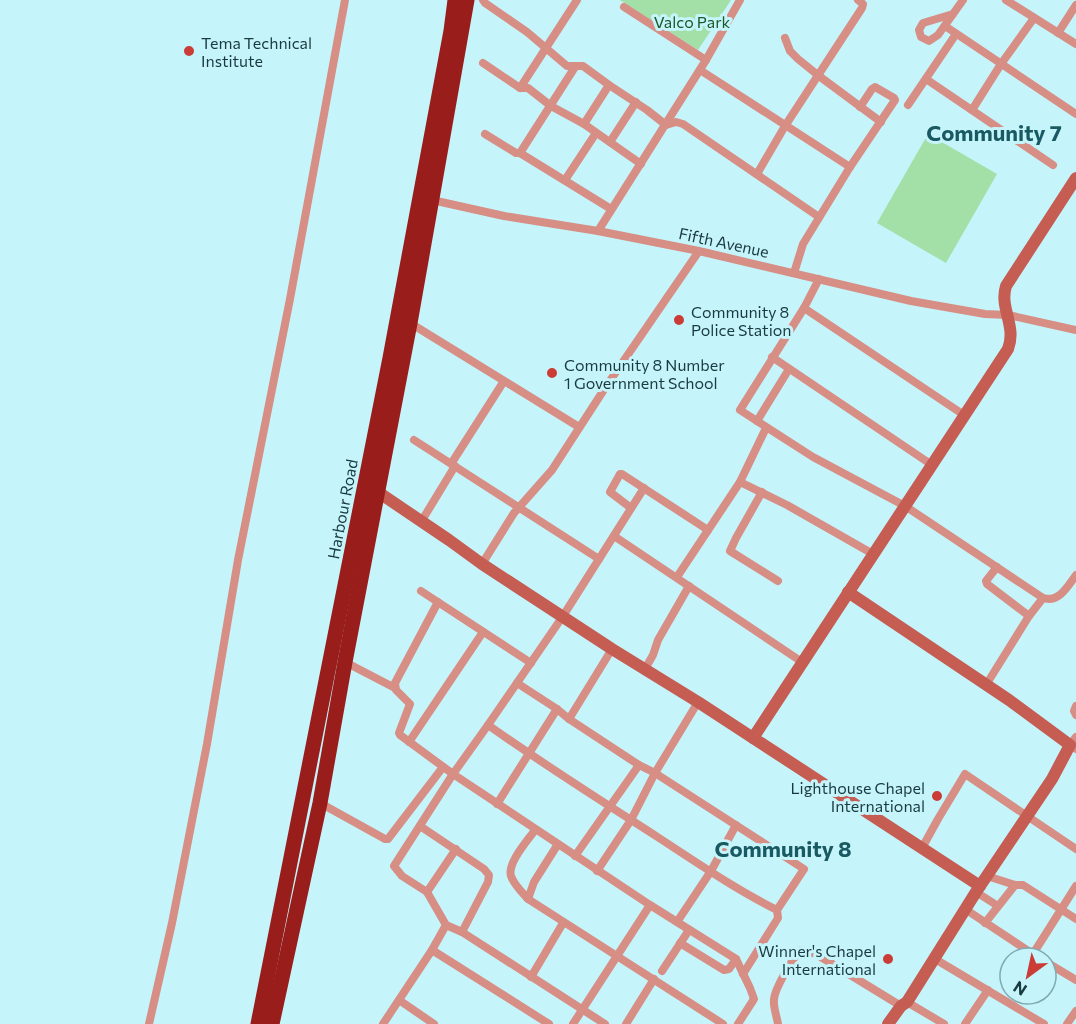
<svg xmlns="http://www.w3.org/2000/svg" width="1076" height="1024" viewBox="0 0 1076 1024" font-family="Commissioner,sans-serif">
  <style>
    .green { fill: #a2e0a8 }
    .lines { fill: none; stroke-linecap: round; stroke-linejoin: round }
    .street { stroke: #d68e85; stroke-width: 8 }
    .secondary { stroke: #c55d53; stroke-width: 12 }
    .highway { stroke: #981d1b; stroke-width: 15 }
    .poi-dot { fill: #ca3c35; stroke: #c6f4fb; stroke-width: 2 }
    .labels { text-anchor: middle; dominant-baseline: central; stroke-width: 6; stroke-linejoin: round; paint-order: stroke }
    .park-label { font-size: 16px; fill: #1c5928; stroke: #c6f4fb }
    .poi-label { font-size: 16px; fill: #193b3f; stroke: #c6f4fb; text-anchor: start }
    .street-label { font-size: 16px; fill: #193b3f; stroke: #c6f4fb }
    .district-label { font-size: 22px; font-weight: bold; fill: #195961; stroke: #c6f4fb }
  </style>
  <rect width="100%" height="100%" fill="#c6f4fb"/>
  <g class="green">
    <polygon points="620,0 731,0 698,50"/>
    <polygon points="928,134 997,174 946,263 877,223"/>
  </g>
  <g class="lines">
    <g class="street">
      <polyline points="483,0 485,3 527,32 567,66 583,66 609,85 647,110 666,125 676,122 683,124 819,217"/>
      <polyline points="1006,0 1076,44"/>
      <polyline points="624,7 706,60"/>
      <polyline points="953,14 923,23 919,30 921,37 929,41 938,35 963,0"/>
      <polyline points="945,26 1076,114"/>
      <polyline points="1058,33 1076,5"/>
      <polyline points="785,38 790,51 798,59 819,76 881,122"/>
      <polyline points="483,63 520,88 528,88 551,106 584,124 641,164"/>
      <polyline points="700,70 850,167"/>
      <polyline points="926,79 1053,165"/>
      <polyline points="520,88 577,0"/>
      <polyline points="908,105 956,34"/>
      <polyline points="972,110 1001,64 1034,18"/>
      <polyline points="584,124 609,85"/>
      <polyline points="485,134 516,153 520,153 611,209"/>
      <polyline points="610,142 636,102"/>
      <polyline points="520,153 575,67"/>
      <polyline points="757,174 785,126 862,8 863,4 858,0"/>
      <polyline points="565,180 596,133"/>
      <polyline points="432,200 504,216 598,231 699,251 911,301 985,314 1008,315 1076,330"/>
      <polyline points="598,231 706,60 740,0"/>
      <polyline points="794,273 803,244 850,167 895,100 894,98 875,87 872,89 860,107"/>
      <path d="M 819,279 L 804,308 L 740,410 L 813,457 L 905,506 L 1043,598 C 1059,603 1068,586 1076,575"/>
      <polyline points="804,308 964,415"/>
      <polyline points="410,323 579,427"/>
      <polyline points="772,357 932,465"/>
      <polyline points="757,421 789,369"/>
      <polyline points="414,440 599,559"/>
      <polyline points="451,464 504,381"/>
      <polyline points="740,482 787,505 873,554"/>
      <polyline points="762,492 736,538 730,551 778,581"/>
      <polyline points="631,508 610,492 620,474 622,474 708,530"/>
      <polyline points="421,522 455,466"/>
      <polyline points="614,536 802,662"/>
      <polyline points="482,564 514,513 552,470 605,388 699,251"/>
      <polyline points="997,567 986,581 987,584 1029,616"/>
      <polyline points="677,577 740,482 766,428"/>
      <polyline points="421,591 531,663"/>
      <polyline points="438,602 395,683 396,690 410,704 399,733 400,735 453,774 394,866 402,876 427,892 446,925 462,932 605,1024"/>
      <polyline points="345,662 395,688"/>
      <polyline points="645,669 653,655 658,640 689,586"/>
      <polyline points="517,683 557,709 569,719 639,765 655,773 804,869 777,910 778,918 743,974"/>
      <polyline points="986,685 1029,616 1043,598"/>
      <polyline points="1076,706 1074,711 1076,715"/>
      <polyline points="569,719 612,649"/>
      <path d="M 488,725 C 543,764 600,800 656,836 C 696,862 735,889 777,910"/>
      <polyline points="1076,737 1070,745 1076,749"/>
      <polyline points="409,742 483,632"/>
      <polyline points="320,803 385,839 388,839 443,767"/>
      <polyline points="497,804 557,709"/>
      <polyline points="420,826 484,869 489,875 488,882 462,932"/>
      <path d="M 535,830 C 528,840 507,863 511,876 C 514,885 522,892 528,899 L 534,882 L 558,844"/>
      <polyline points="922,848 938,819 965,774 1076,849"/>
      <polyline points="575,856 639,765"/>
      <polyline points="597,871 631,820 655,773 698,702"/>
      <polyline points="987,876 1015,885 1023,885 1076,919"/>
      <polyline points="427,892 456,849"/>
      <polyline points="976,892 998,906"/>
      <polyline points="528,899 723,1024"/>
      <polyline points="650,905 736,959 750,988 754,999 738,1024"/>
      <polyline points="965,909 1039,958"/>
      <polyline points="677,922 711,871 736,825"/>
      <polyline points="985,923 1015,885"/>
      <polyline points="680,943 724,970 729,969 736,959"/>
      <polyline points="432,950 549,1024"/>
      <polyline points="1033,954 1076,886"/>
      <polyline points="935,959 1044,1024"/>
      <polyline points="1046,962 1076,980"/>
      <polyline points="662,971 689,930"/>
      <polyline points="531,977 563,923"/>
      <polyline points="399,1000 434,1024"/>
      <polyline points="907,1002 944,1024"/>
      <polyline points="149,1024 172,923 207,744 238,560 290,299 345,0"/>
      <polyline points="383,1024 432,950 446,925"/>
      <polyline points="573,1024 650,905 453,774 488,725 563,616 644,488"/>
      <polyline points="626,1024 654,979"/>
      <path d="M 778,1024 C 777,1017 773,1007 774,1000 C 774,990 793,957 801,950 L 816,954 L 901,1006"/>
      <polyline points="965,1024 988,990"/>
      <polyline points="1067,1024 1076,1011"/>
    </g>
    <g class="secondary">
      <polyline points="378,492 449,540 482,564 612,649 698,702 980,886"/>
      <polyline points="848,592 1009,700 1070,745 1052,779 976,892 907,1002 901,1006 888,1024"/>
      <path d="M 753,738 L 1008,349 C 1017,326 999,308 1006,286 L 1076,178"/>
    </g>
    <g class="highway">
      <polyline points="258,1024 390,358 451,31 455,0"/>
      <polyline points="272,1024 320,803 345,662 410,323 467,0"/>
    </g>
  </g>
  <g class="poi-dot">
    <circle cx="189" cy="51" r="6"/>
    <circle cx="679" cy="320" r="6"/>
    <circle cx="552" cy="373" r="6"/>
    <circle cx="937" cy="796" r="6"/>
    <circle cx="888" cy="959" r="6"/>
  </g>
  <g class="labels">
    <g class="park-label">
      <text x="692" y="21">Valco Park</text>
    </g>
    <g class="poi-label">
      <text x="201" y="42">Tema Technical<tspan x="201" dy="18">Institute</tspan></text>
      <text x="691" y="311">Community 8<tspan x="691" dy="18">Police Station</tspan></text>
      <text x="564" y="364">Community 8 Number<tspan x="564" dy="18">1 Government School</tspan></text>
      <text x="925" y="787" text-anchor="end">Lighthouse Chapel<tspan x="925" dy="18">International</tspan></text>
      <text x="876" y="950" text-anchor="end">Winner's Chapel<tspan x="876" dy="18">International</tspan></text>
    </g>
    <g class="street-label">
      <text transform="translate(724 242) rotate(12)">Fifth Avenue</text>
      <text transform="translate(342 509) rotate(-79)">Harbour Road</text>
    </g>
    <g class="district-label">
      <text x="994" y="132">Community 7</text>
      <text x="783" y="848">Community 8</text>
    </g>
  </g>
  <g transform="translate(1028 976) rotate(213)"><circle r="28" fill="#c6f4fb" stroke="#81aab0" stroke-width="1.5"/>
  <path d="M0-4.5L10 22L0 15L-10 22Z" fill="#ca3c35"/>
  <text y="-9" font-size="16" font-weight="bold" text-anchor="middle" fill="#193b3f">N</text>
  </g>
</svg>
